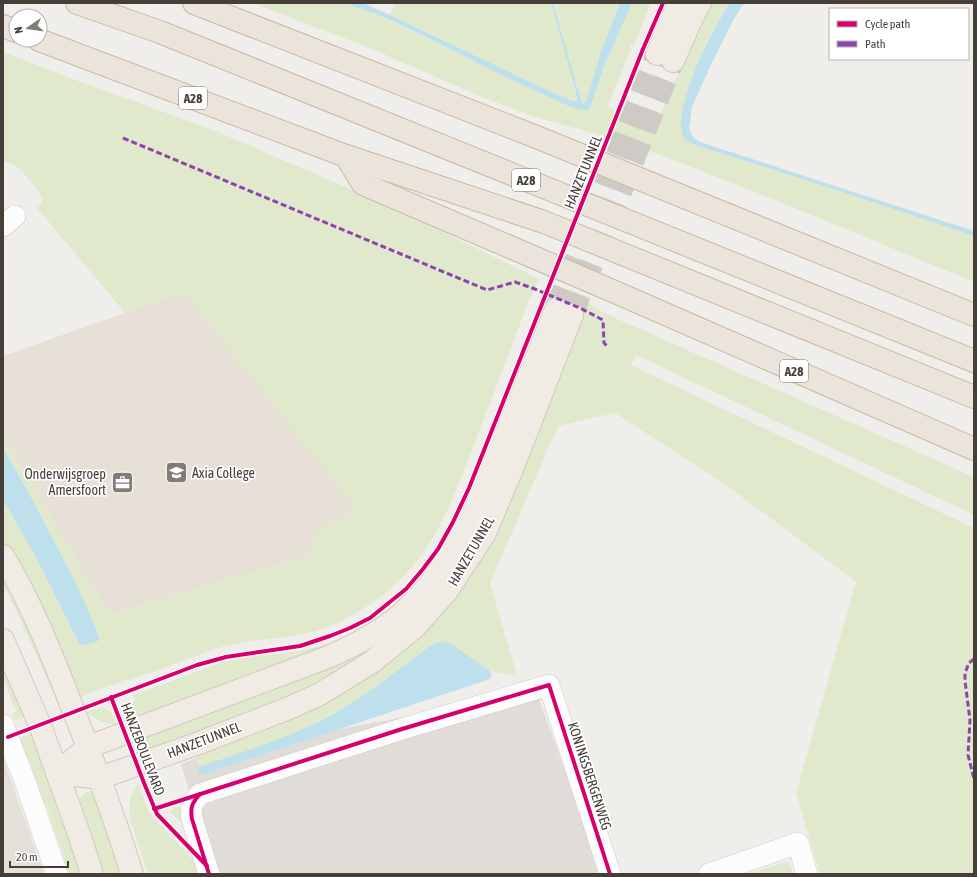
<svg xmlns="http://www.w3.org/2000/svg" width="977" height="877" viewBox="0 0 977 877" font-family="'Asap Condensed',sans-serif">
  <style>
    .residential { fill: #e4dfd9 }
    .industrial { fill: #e0ddd9 }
    .education { fill: #e6e0d7 }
    .green { fill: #e1e9cd }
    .water { fill: #bedfec }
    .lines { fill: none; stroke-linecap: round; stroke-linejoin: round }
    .major-tunnel { stroke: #cecbc7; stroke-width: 22; stroke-dasharray: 22 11; stroke-linecap: butt }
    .minor-casing { stroke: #cdcac7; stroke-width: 22 }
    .major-casing { stroke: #d2c8ba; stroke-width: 24 }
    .highway-casing { stroke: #c7b8a8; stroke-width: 24 }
    .minor { stroke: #fdfcfc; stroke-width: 21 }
    .major { stroke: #f0ebe4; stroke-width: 22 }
    .highway { stroke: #ebe4da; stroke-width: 22 }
    .quiet { stroke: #8e44ad; stroke-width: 3; stroke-dasharray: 6 3; stroke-linecap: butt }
    .cycleway-casing { stroke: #fff; stroke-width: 6 }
    .cycleway { stroke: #d6006c; stroke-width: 4 }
    .labels { text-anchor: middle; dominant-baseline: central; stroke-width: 3.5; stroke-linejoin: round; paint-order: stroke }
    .shield { fill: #fff; stroke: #7e7973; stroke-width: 1 }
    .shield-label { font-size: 13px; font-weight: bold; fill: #463f37 }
    .street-label { font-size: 14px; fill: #463f37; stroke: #fff }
    .poi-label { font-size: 14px; fill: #463f37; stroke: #fff; text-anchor: start }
  </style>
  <rect width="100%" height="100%" fill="#f0eeeb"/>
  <polygon class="residential" points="3,758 5,764 44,874 3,874"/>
  <polygon class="industrial" points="537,693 602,874 215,874 181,764 213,752"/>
  <polygon class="education" points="184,292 357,510 316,532 311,555 109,614 3,436 3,356"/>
  <g class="green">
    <path d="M 253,3 L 345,3 L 387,19 L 523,85 L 590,108 L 605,64 L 632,3 L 651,3 L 634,45 L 631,44 L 630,48 L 631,49 L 607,107 L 655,128 C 673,86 690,43 713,3 L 730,3 L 724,11 L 708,40 L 682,129 C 684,138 689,143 698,146 L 824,186 L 974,236 L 974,282 L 768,197 L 647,150 L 597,134 L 545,120 L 484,98 L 367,47 Z"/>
    <polygon points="395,3 551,3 571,74 577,100 576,102 573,101 562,97 390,15"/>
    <polygon points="553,3 620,3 601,52 586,102 583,104 582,103 580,97"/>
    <path d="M 3,52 L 73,79 L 216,131 L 392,207 L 539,279 L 532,296 L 531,296 L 530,298 C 513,342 497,386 480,429 C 465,467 451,509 430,543 C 405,582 367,612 325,628 C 293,639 259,638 226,646 C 212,649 199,655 186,660 C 167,667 147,674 128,681 L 128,679 L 77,698 L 12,563 L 3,540 L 3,499 L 39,563 L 78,644 L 91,618 L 66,563 L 35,505 L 3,448 L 3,436 L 109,614 L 311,555 L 316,532 L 356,510 L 184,292 L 125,313 L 37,208 L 42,203 L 42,199 L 41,195 L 22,171 L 15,166 L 3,161 Z"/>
    <polygon points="587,302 604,313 974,477 974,515 636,355 631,365 974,528 974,874 820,874 796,793 856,582 726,485 615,413 558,426 490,583 517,676 490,671 450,643 426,649 392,676 352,703 301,731 275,741 199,767 195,755 386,656 581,315"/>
    <polygon points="3,567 65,703 58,705 45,675 18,615 3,584"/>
    <polygon points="358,630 358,635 132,720 127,706 127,704 135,701 133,695 223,662 248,657 284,653 309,649 327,644"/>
    <polygon points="378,638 377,648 335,672 266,706 144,752 139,739"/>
    <polygon points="3,654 29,715 16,720 13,719 11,714 16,711 3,679"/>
    <path d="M 101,707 C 111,709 113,715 116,724 C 106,724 94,719 87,712 Z"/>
    <polygon points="36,732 86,874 63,874 61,869 67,867 46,804 39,806 33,790 39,787 28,757 22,759 19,742 23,736"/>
    <path d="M 138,783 L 148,810 L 154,818 L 188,854 L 197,865 L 203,874 L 148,874 L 130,820 C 128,806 130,794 138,783 Z"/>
    <path d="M 92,791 L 97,794 L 127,874 L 98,874 L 79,805 C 79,796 84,792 92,791 Z"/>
    <polygon points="185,805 191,832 170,812 173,808"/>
    <polygon points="789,861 793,874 749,874"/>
  </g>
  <g class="water">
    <path d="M 345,3 L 363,3 L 390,15 L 562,97 L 573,101 L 576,101 L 577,100 L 575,89 L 551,3 L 553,3 L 580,97 L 582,103 L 583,104 L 586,102 L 601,52 L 620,3 L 632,3 L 605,64 L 590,108 L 588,110 C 574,111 557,100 545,95 C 492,72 441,43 388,19 C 374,13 359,9 345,3 Z"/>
    <path d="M 730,3 L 744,3 L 734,19 L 709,69 L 692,107 L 689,128 L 691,134 L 694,138 L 700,142 L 974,231 L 974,236 L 824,186 L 698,146 C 692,144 686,142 683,136 C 672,108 713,27 730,3 Z"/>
    <path d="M 3,448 C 21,478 37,508 53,539 C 70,571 87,604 99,638 L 98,641 L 85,645 L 79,644 L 39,563 L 3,499 Z"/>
    <path d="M 443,642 L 450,643 L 490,671 L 492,676 L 490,679 L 201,775 L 198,773 L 197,770 L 199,767 C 252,749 306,733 353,702 C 382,684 407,662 435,643 Z"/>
  </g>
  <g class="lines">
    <g class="major-tunnel">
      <polyline points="556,309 657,54"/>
      <polyline points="572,315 673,61"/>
    </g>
    <defs>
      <g id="minor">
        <polyline points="3,226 15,216"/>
        <polyline points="3,725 26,784 57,874"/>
        <path d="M 209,874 L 192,819 C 190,807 192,803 200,794 L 402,729 L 549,685 L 610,874"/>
        <polyline points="709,874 798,843 807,874"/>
      </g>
      <g id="major">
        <polyline points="657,54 672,18 679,3"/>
        <polyline points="673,61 691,20 700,3"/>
        <path d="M 3,556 C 30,601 50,650 69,699 C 92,757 114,815 132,874"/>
        <polyline points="3,640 40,725 79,834 92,874"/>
        <polyline points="57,773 100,778 199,743 289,708 320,694 372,662 415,627 447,591 485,533 514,464 572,315"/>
        <path d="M 57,773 L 88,747 L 328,657 C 353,646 379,633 400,615 C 436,584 458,545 478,503 L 556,309"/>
      </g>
      <g id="highway">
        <polyline points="77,3 160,32 974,361"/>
        <polyline points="194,3 534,136 974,315"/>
        <polyline points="3,26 16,31"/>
        <polyline points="39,40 346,156 544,222 974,397"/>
        <polyline points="346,156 363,184 615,292 974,449"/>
      </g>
    </defs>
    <use href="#minor" class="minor-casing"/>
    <use href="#major" class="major-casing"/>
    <use href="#highway" class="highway-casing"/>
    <use href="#minor" class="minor"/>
    <use href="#major" class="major"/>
    <use href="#highway" class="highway"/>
    <g class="quiet">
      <polyline points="123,138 487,290 515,282 535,289 582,309 603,320 604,343 608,347"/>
      <polyline points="974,659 969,663 965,673 965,681 970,720 968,755 974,779"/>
    </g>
    <defs>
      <g id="cycleway">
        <polyline points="111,697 144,783 157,814 207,866"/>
        <polyline points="8,737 197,665 226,657 300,646 330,636 350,628 370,618 406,589 423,569 438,549 453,522 469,488 643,49 663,3"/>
        <path d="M 200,794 C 192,803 190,807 192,819 L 209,874"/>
        <polyline points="154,809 402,729 549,685 610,874"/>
      </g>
    </defs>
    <use href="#cycleway" class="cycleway-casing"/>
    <use href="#cycleway" class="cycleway"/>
  </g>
  <defs>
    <symbol id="school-square" viewBox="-11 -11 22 22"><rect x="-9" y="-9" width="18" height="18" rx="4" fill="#827c76" stroke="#fff"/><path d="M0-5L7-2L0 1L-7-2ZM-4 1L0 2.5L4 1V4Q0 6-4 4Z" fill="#fff"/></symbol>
    <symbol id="office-square" viewBox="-11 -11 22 22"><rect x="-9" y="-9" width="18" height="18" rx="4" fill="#827c76" stroke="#fff"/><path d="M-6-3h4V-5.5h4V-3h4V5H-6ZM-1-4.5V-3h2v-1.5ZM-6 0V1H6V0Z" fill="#fff"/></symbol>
  </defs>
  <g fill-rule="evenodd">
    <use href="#school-square" x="164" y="460" width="25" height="25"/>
    <use href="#office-square" x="110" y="470" width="25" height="25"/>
  </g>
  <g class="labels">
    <g class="shield">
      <rect x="179" y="87" width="28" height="22" rx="3"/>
      <rect x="512" y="169" width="28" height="22" rx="3"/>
      <rect x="780" y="360" width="28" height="22" rx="3"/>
    </g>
    <g class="shield-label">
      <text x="193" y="98">A28</text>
      <text x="526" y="180">A28</text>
      <text x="794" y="371">A28</text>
    </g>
    <g class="street-label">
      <text transform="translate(583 172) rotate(-68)">HANZETUNNEL</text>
      <text transform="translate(471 551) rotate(-60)">HANZETUNNEL</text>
      <text transform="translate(204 740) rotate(-21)">HANZETUNNEL</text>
      <text transform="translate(143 749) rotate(69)">HANZEBOULEVARD</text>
      <text transform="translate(590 776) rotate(72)">KONINGSBERGENWEG</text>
    </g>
    <g class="poi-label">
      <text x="192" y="473">Axia College</text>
      <text x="106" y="474" text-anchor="end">Onderwijsgroep<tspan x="106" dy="16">Amersfoort</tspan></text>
    </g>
  </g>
  <rect width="977" height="877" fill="none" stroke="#463f37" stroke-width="8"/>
  <rect x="829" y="8" width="140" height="52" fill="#ffffff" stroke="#b5b2af"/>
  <rect x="837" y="21" width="20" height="6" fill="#d6006c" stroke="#b5b2af"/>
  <text x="865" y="28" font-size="12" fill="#463f37">Cycle path</text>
  <rect x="837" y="41" width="20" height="6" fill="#8e44ad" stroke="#b5b2af"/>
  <text x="865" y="48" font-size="12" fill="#463f37">Path</text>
  <g transform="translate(28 28) rotate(257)"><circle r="19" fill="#ffffff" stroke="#b5b2af"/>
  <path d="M0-3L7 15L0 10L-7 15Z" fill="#827c76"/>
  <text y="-6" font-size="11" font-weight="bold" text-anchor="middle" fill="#463f37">N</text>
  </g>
  <path d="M10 861v6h58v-6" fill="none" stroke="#463f37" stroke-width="2"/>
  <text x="16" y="861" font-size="12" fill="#463f37" stroke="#ffffff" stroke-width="3" paint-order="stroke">20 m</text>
</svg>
